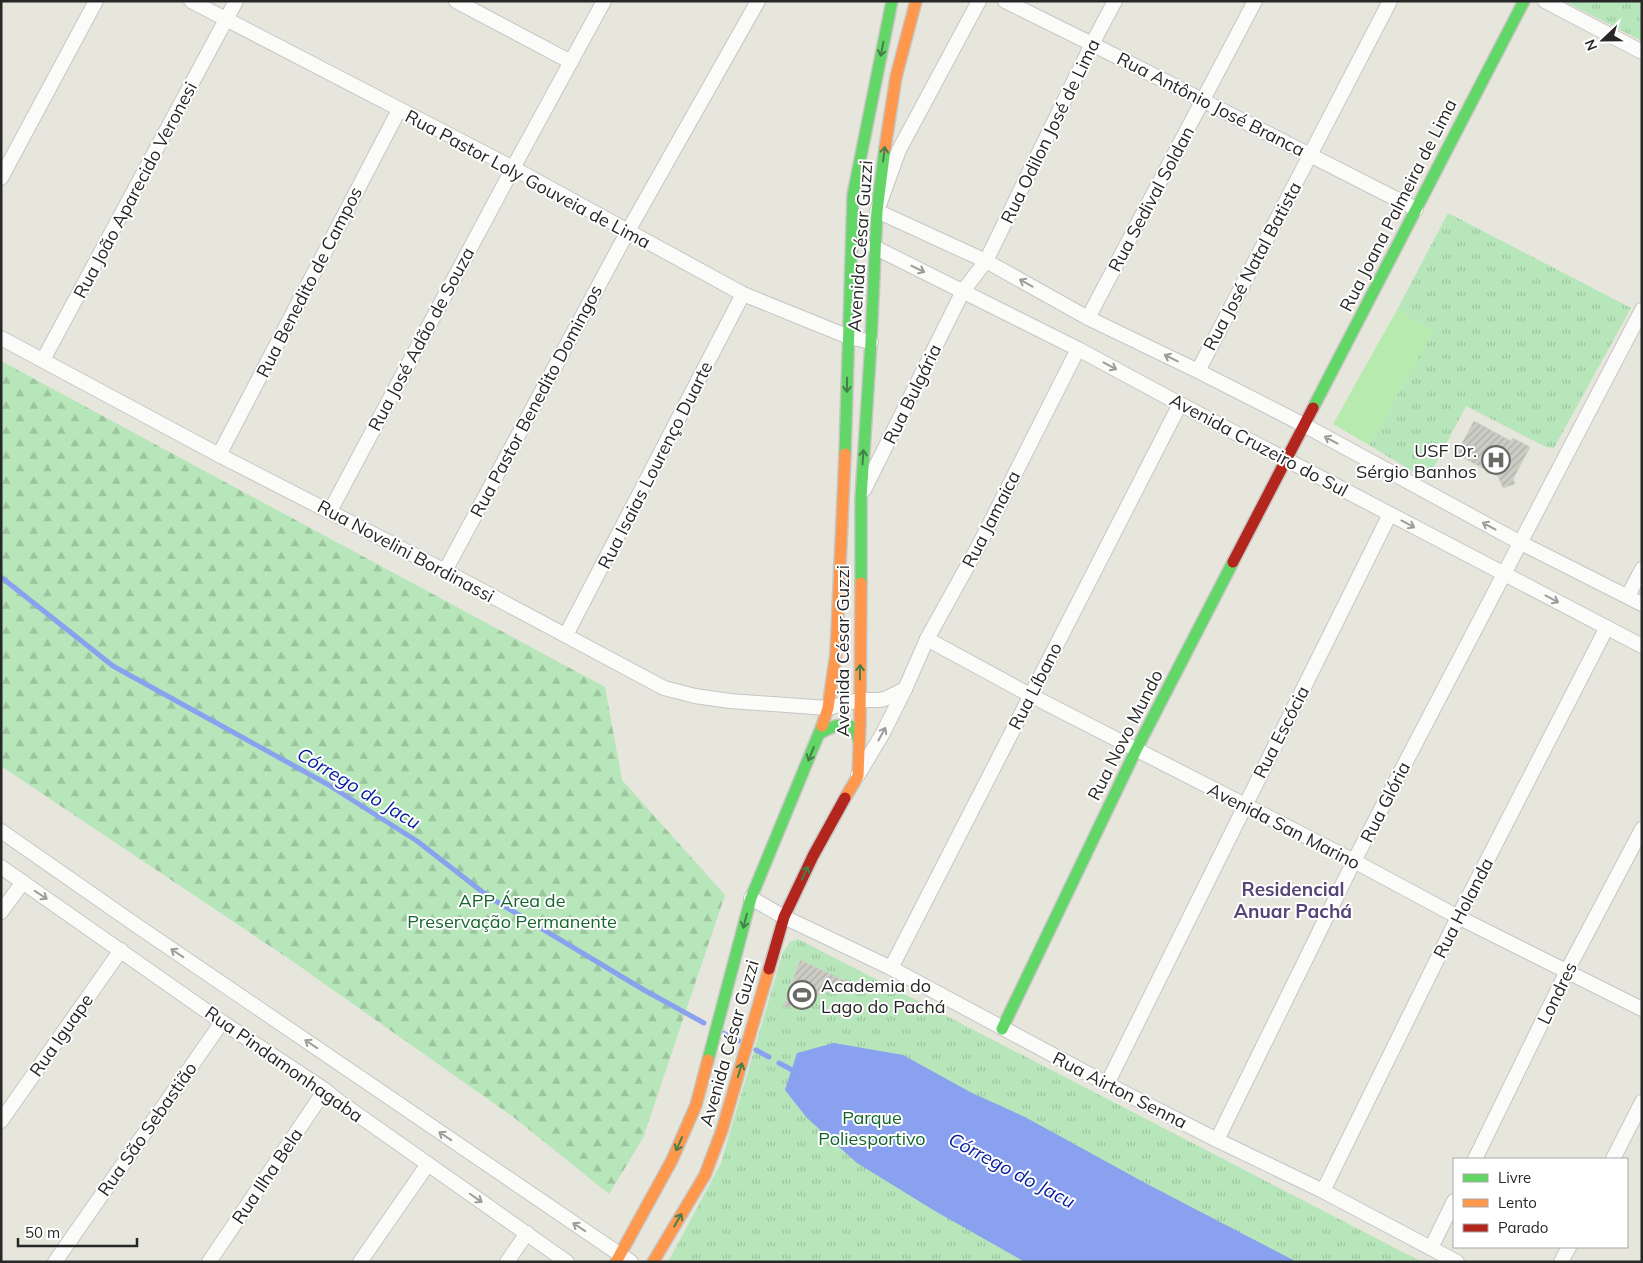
<svg xmlns="http://www.w3.org/2000/svg" width="1643" height="1263" viewBox="0 0 1643 1263" font-family="Mulish,sans-serif">
  <style>
    .grass { fill: url(#grass-tufts) }
    .forest { fill: url(#forest-firs) }
    .pitch { fill: #b7eaae }
    .water { fill: #89a1ee }
    .lines { fill: none; stroke-linecap: round; stroke-linejoin: round }
    .stream { stroke: #89a1ee; stroke-width: 5 }
    .building { fill: url(#building-hatch); stroke: #d0d1c8 }
    .street-casing { stroke: #c7c6c5; stroke-width: 16 }
    .fast-casing { stroke: #c7c6c5; stroke-width: 14 }
    .slow-casing { stroke: #c7c6c5; stroke-width: 14 }
    .jam-casing { stroke: #c7c6c5; stroke-width: 14 }
    .street { stroke: #fbfbfa; stroke-width: 14 }
    .fast { stroke: #63d668; stroke-width: 11 }
    .slow { stroke: #ff974d; stroke-width: 11 }
    .jam { stroke: #b3261e; stroke-width: 11 }
    .oneway { stroke: #457e48 }
    .oneway2 { stroke: #9c9c9b }
    .labels { text-anchor: middle; dominant-baseline: central; stroke-width: 4; stroke-linejoin: round; paint-order: stroke }
    .street-label { font-size: 18px; fill: #272727; stroke: #fff }
    .poi-label { font-size: 18px; fill: #272727; stroke: #fff; text-anchor: end }
    .park-label { font-size: 18px; fill: #14662c; stroke: #fff }
    .water-label { font-size: 19px; font-style: italic; fill: #051d9d; stroke: #fff }
    .neighbourhood-label { font-size: 19px; font-weight: bold; fill: #564579; stroke: #fff }
  </style>
  <defs>
    <pattern id="grass-tufts" width="24" height="20" patternUnits="userSpaceOnUse" patternTransform="scale(1.25)"><rect width="24" height="20" fill="#b6e6b9"/><path d="M3 7l-1-3M5 7V3M7 7l1-3M15 17l-1-3M17 17v-4M19 17l1-3" fill="none" stroke="#9cc59f"/></pattern>
    <pattern id="forest-firs" width="22" height="20" patternUnits="userSpaceOnUse" patternTransform="scale(1.25)"><rect width="22" height="20" fill="#b6e6b9"/><path d="M5 1l3.5 6h-7zM16 11l3.5 6h-7z" fill="#9cc59f"/></pattern>
    <pattern id="building-hatch" width="6" height="6" patternUnits="userSpaceOnUse" patternTransform="scale(1.25)"><rect width="6" height="6" fill="#ccccc5"/><path d="M-1 1l2-2M0 6l6-6M5 7l2-2" fill="none" stroke="#afafa9"/></pattern>
  </defs>
  <rect width="100%" height="100%" fill="#e6e6dc"/>
  <g class="grass">
    <polygon points="1564,1 1642,1 1642,41"/>
    <polygon points="1448,213 1631,308 1554,448 1546,447 1466,406 1427,480 1369,445 1433,331 1397,310"/>
    <polygon points="798,939 1422,1262 668,1262 721,1163 783,952 790,942"/>
  </g>
  <polygon class="forest" points="1,361 605,687 622,780 725,895 643,1138 609,1194 516,1119 295,963 1,766"/>
  <polygon class="pitch" points="1397,310 1433,331 1369,445 1333,424"/>
  <polygon class="water" points="834,1043 903,1055 972,1093 1025,1117 1147,1184 1297,1262 1025,1262 935,1211 857,1163 807,1118 785,1090 797,1053"/>
  <g class="lines">
    <g class="stream">
      <polyline points="1,577 113,666 327,784 417,841 489,897 644,990 704,1023"/>
      <polyline points="721,1032 739,1041"/>
      <polyline points="756,1050 769,1057"/>
      <polyline points="779,1063 796,1072"/>
    </g>
  </g>
  <g class="building">
    <polygon points="1474,421 1511,441 1513,438 1530,447 1513,479 1515,484 1503,488 1498,476 1456,454"/>
    <polygon points="800,960 850,983 783,1008"/>
  </g>
  <g class="lines">
    <defs>
      <g id="street">
        <polyline points="191,1 513,168 743,294 849,337 871,342"/>
        <polyline points="456,1 571,62"/>
        <polyline points="979,1 899,150 877,211 986,261 1088,318 1198,371 1304,425 1519,542 1642,604"/>
        <polyline points="1005,1 1092,44 1416,209"/>
        <polyline points="1545,1 1642,52"/>
        <polyline points="1,178 96,1"/>
        <polyline points="874,247 1078,349 1180,404 1642,646"/>
        <polyline points="1088,318 1255,1"/>
        <polyline points="1,338 219,455 445,571 664,688 695,696 730,701 828,708 859,700 880,700 887,698 905,689"/>
        <polyline points="43,360 236,1"/>
        <polyline points="1198,371 1390,1"/>
        <polyline points="219,455 399,110"/>
        <polyline points="864,490 963,291 986,261 1092,44 1115,1"/>
        <polyline points="330,511 513,168 604,1"/>
        <polyline points="445,571 628,231 758,1"/>
        <polyline points="1628,596 1642,569"/>
        <polyline points="566,635 743,294"/>
        <polyline points="927,639 1030,695 1354,861 1458,917 1642,1009"/>
        <polyline points="858,775 883,733 905,689 927,639 978,547 1078,349"/>
        <polyline points="1,831 136,925 631,1262"/>
        <polyline points="1,867 222,1022 325,1090 337,1100 567,1262"/>
        <polyline points="751,898 784,917 891,968 1107,1084 1217,1140 1323,1191 1457,1262"/>
        <polyline points="1,912 23,882"/>
        <polyline points="891,968 1180,404"/>
        <polyline points="1107,1084 1390,514"/>
        <polyline points="1,1121 121,950"/>
        <polyline points="1217,1140 1354,861 1642,310"/>
        <polyline points="1475,1159 1567,971 1642,829"/>
        <polyline points="1613,1159 1642,1102"/>
        <polyline points="1323,1191 1458,917 1607,627"/>
        <polyline points="1431,1248 1454,1201"/>
        <polyline points="55,1262 222,1022"/>
        <polyline points="209,1262 325,1090"/>
        <polyline points="360,1262 428,1164"/>
        <polyline points="507,1262 527,1233"/>
        <polyline points="1561,1262 1569,1247"/>
      </g>
      <g id="fast">
        <polyline points="1313,408 1524,1"/>
        <polyline points="845,454 853,195 892,1"/>
        <polyline points="861,583 861,498 871,342 877,211 885,148"/>
        <path d="M 819,734 C 831,727 841,721 855,728 L 859,741"/>
        <polyline points="1002,1029 1136,750 1233,562"/>
        <polyline points="708,1060 751,898 822,726"/>
      </g>
      <g id="slow">
        <polyline points="885,148 896,77 916,1"/>
        <polyline points="822,726 828,708 836,653 845,454"/>
        <polyline points="845,798 858,776 860,723 861,583"/>
        <polyline points="616,1262 672,1160 696,1105 708,1060"/>
        <polyline points="653,1262 705,1175 722,1130 769,969"/>
      </g>
      <g id="jam">
        <polyline points="1233,562 1313,408"/>
        <polyline points="769,969 784,917 813,856 845,798"/>
      </g>
    </defs>
    <use href="#street" class="street-casing"/>
    <use href="#fast" class="fast-casing"/>
    <use href="#slow" class="slow-casing"/>
    <use href="#jam" class="jam-casing"/>
    <use href="#street" class="street"/>
    <use href="#fast" class="fast"/>
    <use href="#slow" class="slow"/>
    <use href="#jam" class="jam"/>
  </g>
  <defs><path id="oneway-shaft" d="M-6 0H5M1.5-3L5.5 0L1.5 3" fill="none" stroke-width="1.6" stroke-linecap="round" stroke-linejoin="round" transform="scale(1.25)"/></defs>
  <g class="oneway">
    <use href="#oneway-shaft" transform="translate(882 49) rotate(101)"/>
    <use href="#oneway-shaft" transform="translate(884 154) rotate(-83)"/>
    <use href="#oneway-shaft" transform="translate(847 385) rotate(91)"/>
    <use href="#oneway-shaft" transform="translate(863 457) rotate(-86)"/>
    <use href="#oneway-shaft" transform="translate(860 672) rotate(-89)"/>
    <use href="#oneway-shaft" transform="translate(811 754) rotate(112)"/>
    <use href="#oneway-shaft" transform="translate(805 873) rotate(-65)"/>
    <use href="#oneway-shaft" transform="translate(745 921) rotate(105)"/>
    <use href="#oneway-shaft" transform="translate(740 1070) rotate(-73)"/>
    <use href="#oneway-shaft" transform="translate(679 1144) rotate(114)"/>
    <use href="#oneway-shaft" transform="translate(678 1220) rotate(-60)"/>
  </g>
  <g class="oneway2">
    <use href="#oneway-shaft" transform="translate(918 269) rotate(26)"/>
    <use href="#oneway-shaft" transform="translate(1026 283) rotate(-151)"/>
    <use href="#oneway-shaft" transform="translate(1171 358) rotate(-154)"/>
    <use href="#oneway-shaft" transform="translate(1110 366) rotate(28)"/>
    <use href="#oneway-shaft" transform="translate(1331 440) rotate(-152)"/>
    <use href="#oneway-shaft" transform="translate(1408 524) rotate(28)"/>
    <use href="#oneway-shaft" transform="translate(1489 526) rotate(-152)"/>
    <use href="#oneway-shaft" transform="translate(1552 599) rotate(28)"/>
    <use href="#oneway-shaft" transform="translate(882 734) rotate(-61)"/>
    <use href="#oneway-shaft" transform="translate(41 895) rotate(34)"/>
    <use href="#oneway-shaft" transform="translate(177 953) rotate(-146)"/>
    <use href="#oneway-shaft" transform="translate(311 1044) rotate(-146)"/>
    <use href="#oneway-shaft" transform="translate(445 1136) rotate(-146)"/>
    <use href="#oneway-shaft" transform="translate(476 1198) rotate(35)"/>
    <use href="#oneway-shaft" transform="translate(579 1227) rotate(-146)"/>
  </g>
  <defs>
    <symbol id="hospital-ring" viewBox="-11 -11 22 22"><circle r="9.5" fill="#fff" stroke="#6a6a66" stroke-width="1.5"/><path d="M-5-5h3v3.5h4V-5h3V5h-3V1.5h-4V5h-3Z" fill="#6a6a66"/></symbol>
    <symbol id="stadium-ring" viewBox="-11 -11 22 22"><circle r="9.5" fill="#fff" stroke="#6a6a66" stroke-width="1.5"/><path d="M0-5a6.5 5 0 1 0 0 10a6.5 5 0 1 0 0-10ZM-3.5-1.8h7v3.6h-7Z" fill="#6a6a66"/></symbol>
  </defs>
  <g fill-rule="evenodd">
    <use href="#hospital-ring" x="1480" y="444" width="32" height="32"/>
    <use href="#stadium-ring" x="786" y="979" width="32" height="32"/>
  </g>
  <g class="labels">
    <g class="street-label">
      <text transform="translate(1211 104) rotate(27)">Rua Antônio José Branca</text>
      <text transform="translate(1050 131) rotate(-64)">Rua Odilon José de Lima</text>
      <text transform="translate(528 179) rotate(28)">Rua Pastor Loly Gouveia de Lima</text>
      <text transform="translate(135 190) rotate(-62)">Rua João Aparecido Veronesi</text>
      <text transform="translate(1151 199) rotate(-62)">Rua Sedival Soldan</text>
      <text transform="translate(1398 205) rotate(-63)">Rua Joana Palmeira de Lima</text>
      <text transform="translate(860 246) rotate(-86)">Avenida César Guzzi</text>
      <text transform="translate(1252 266) rotate(-62)">Rua José Natal Batista</text>
      <text transform="translate(309 282) rotate(-63)">Rua Benedito de Campos</text>
      <text transform="translate(421 339) rotate(-62)">Rua José Adão de Souza</text>
      <text transform="translate(912 394) rotate(-64)">Rua Bulgária</text>
      <text transform="translate(536 401) rotate(-62)">Rua Pastor Benedito Domingos</text>
      <text transform="translate(1259 445) rotate(28)">Avenida Cruzeiro do Sul</text>
      <text transform="translate(655 465) rotate(-63)">Rua Isaias Lourenço Duarte</text>
      <text transform="translate(991 519) rotate(-63)">Rua Jamaica</text>
      <text transform="translate(406 551) rotate(28)">Rua Novelini Bordinassi</text>
      <text transform="translate(842 651) rotate(-90)">Avenida César Guzzi</text>
      <text transform="translate(1035 686) rotate(-63)">Rua Líbano</text>
      <text transform="translate(1281 732) rotate(-63)">Rua Escócia</text>
      <text transform="translate(1125 735) rotate(-63)">Rua Novo Mundo</text>
      <text transform="translate(1385 802) rotate(-63)">Rua Glória</text>
      <text transform="translate(1284 826) rotate(27)">Avenida San Marino</text>
      <text transform="translate(1463 908) rotate(-63)">Rua Holanda</text>
      <text transform="translate(1557 993) rotate(-64)">Londres</text>
      <text transform="translate(61 1035) rotate(-55)">Rua Iguape</text>
      <text transform="translate(729 1043) rotate(-74)">Avenida César Guzzi</text>
      <text transform="translate(284 1064) rotate(35)">Rua Pindamonhagaba</text>
      <text transform="translate(1120 1090) rotate(27)">Rua Airton Senna</text>
      <text transform="translate(147 1129) rotate(-55)">Rua São Sebastião</text>
      <text transform="translate(267 1176) rotate(-56)">Rua Ilha Bela</text>
    </g>
    <g class="poi-label">
      <text x="1477" y="450">USF Dr.<tspan x="1477" dy="21">Sérgio Banhos</tspan></text>
      <text x="821" y="985" text-anchor="start">Academia do<tspan x="821" dy="21">Lago do Pachá</tspan></text>
    </g>
    <g class="park-label">
      <text x="512" y="900">APP Área de<tspan x="512" dy="21">Preservação Permanente</tspan></text>
      <text x="872" y="1117">Parque<tspan x="872" dy="21">Poliesportivo</tspan></text>
    </g>
    <g class="water-label">
      <text transform="translate(359 788) rotate(31)">Córrego do Jacu</text>
      <text transform="translate(1012 1170) rotate(28)">Córrego do Jacu</text>
    </g>
    <g class="neighbourhood-label">
      <text x="1293" y="889">Residencial<tspan x="1293" dy="22">Anuar Pachá</tspan></text>
    </g>
  </g>
  <rect width="1643" height="1263" fill="none" stroke="#272727" stroke-width="5"/>
  <rect x="1453" y="1158" width="175" height="90" fill="#ffffff" stroke="#a9a9a9"/>
  <rect x="1463" y="1174" width="25" height="8" fill="#63d668" stroke="#a9a9a9"/>
  <text x="1498" y="1183" font-size="15" fill="#272727">Livre</text>
  <rect x="1463" y="1199" width="25" height="8" fill="#ff974d" stroke="#a9a9a9"/>
  <text x="1498" y="1208" font-size="15" fill="#272727">Lento</text>
  <rect x="1463" y="1224" width="25" height="8" fill="#b3261e" stroke="#a9a9a9"/>
  <text x="1498" y="1233" font-size="15" fill="#272727">Parado</text>
  <g transform="translate(1603 40) rotate(248)" stroke="#ffffff" stroke-width="4" paint-order="stroke">
  <path d="M0-4L9 19L0 12L-9 19Z" fill="#272727"/>
  <text y="-8" font-size="14" font-weight="bold" text-anchor="middle" fill="#272727">N</text>
  </g>
  <path d="M18 1238v8h119v-8" fill="none" stroke="#272727" stroke-width="2.5"/>
  <text x="25" y="1238" font-size="15" fill="#272727" stroke="#ffffff" stroke-width="4" paint-order="stroke">50 m</text>
</svg>
